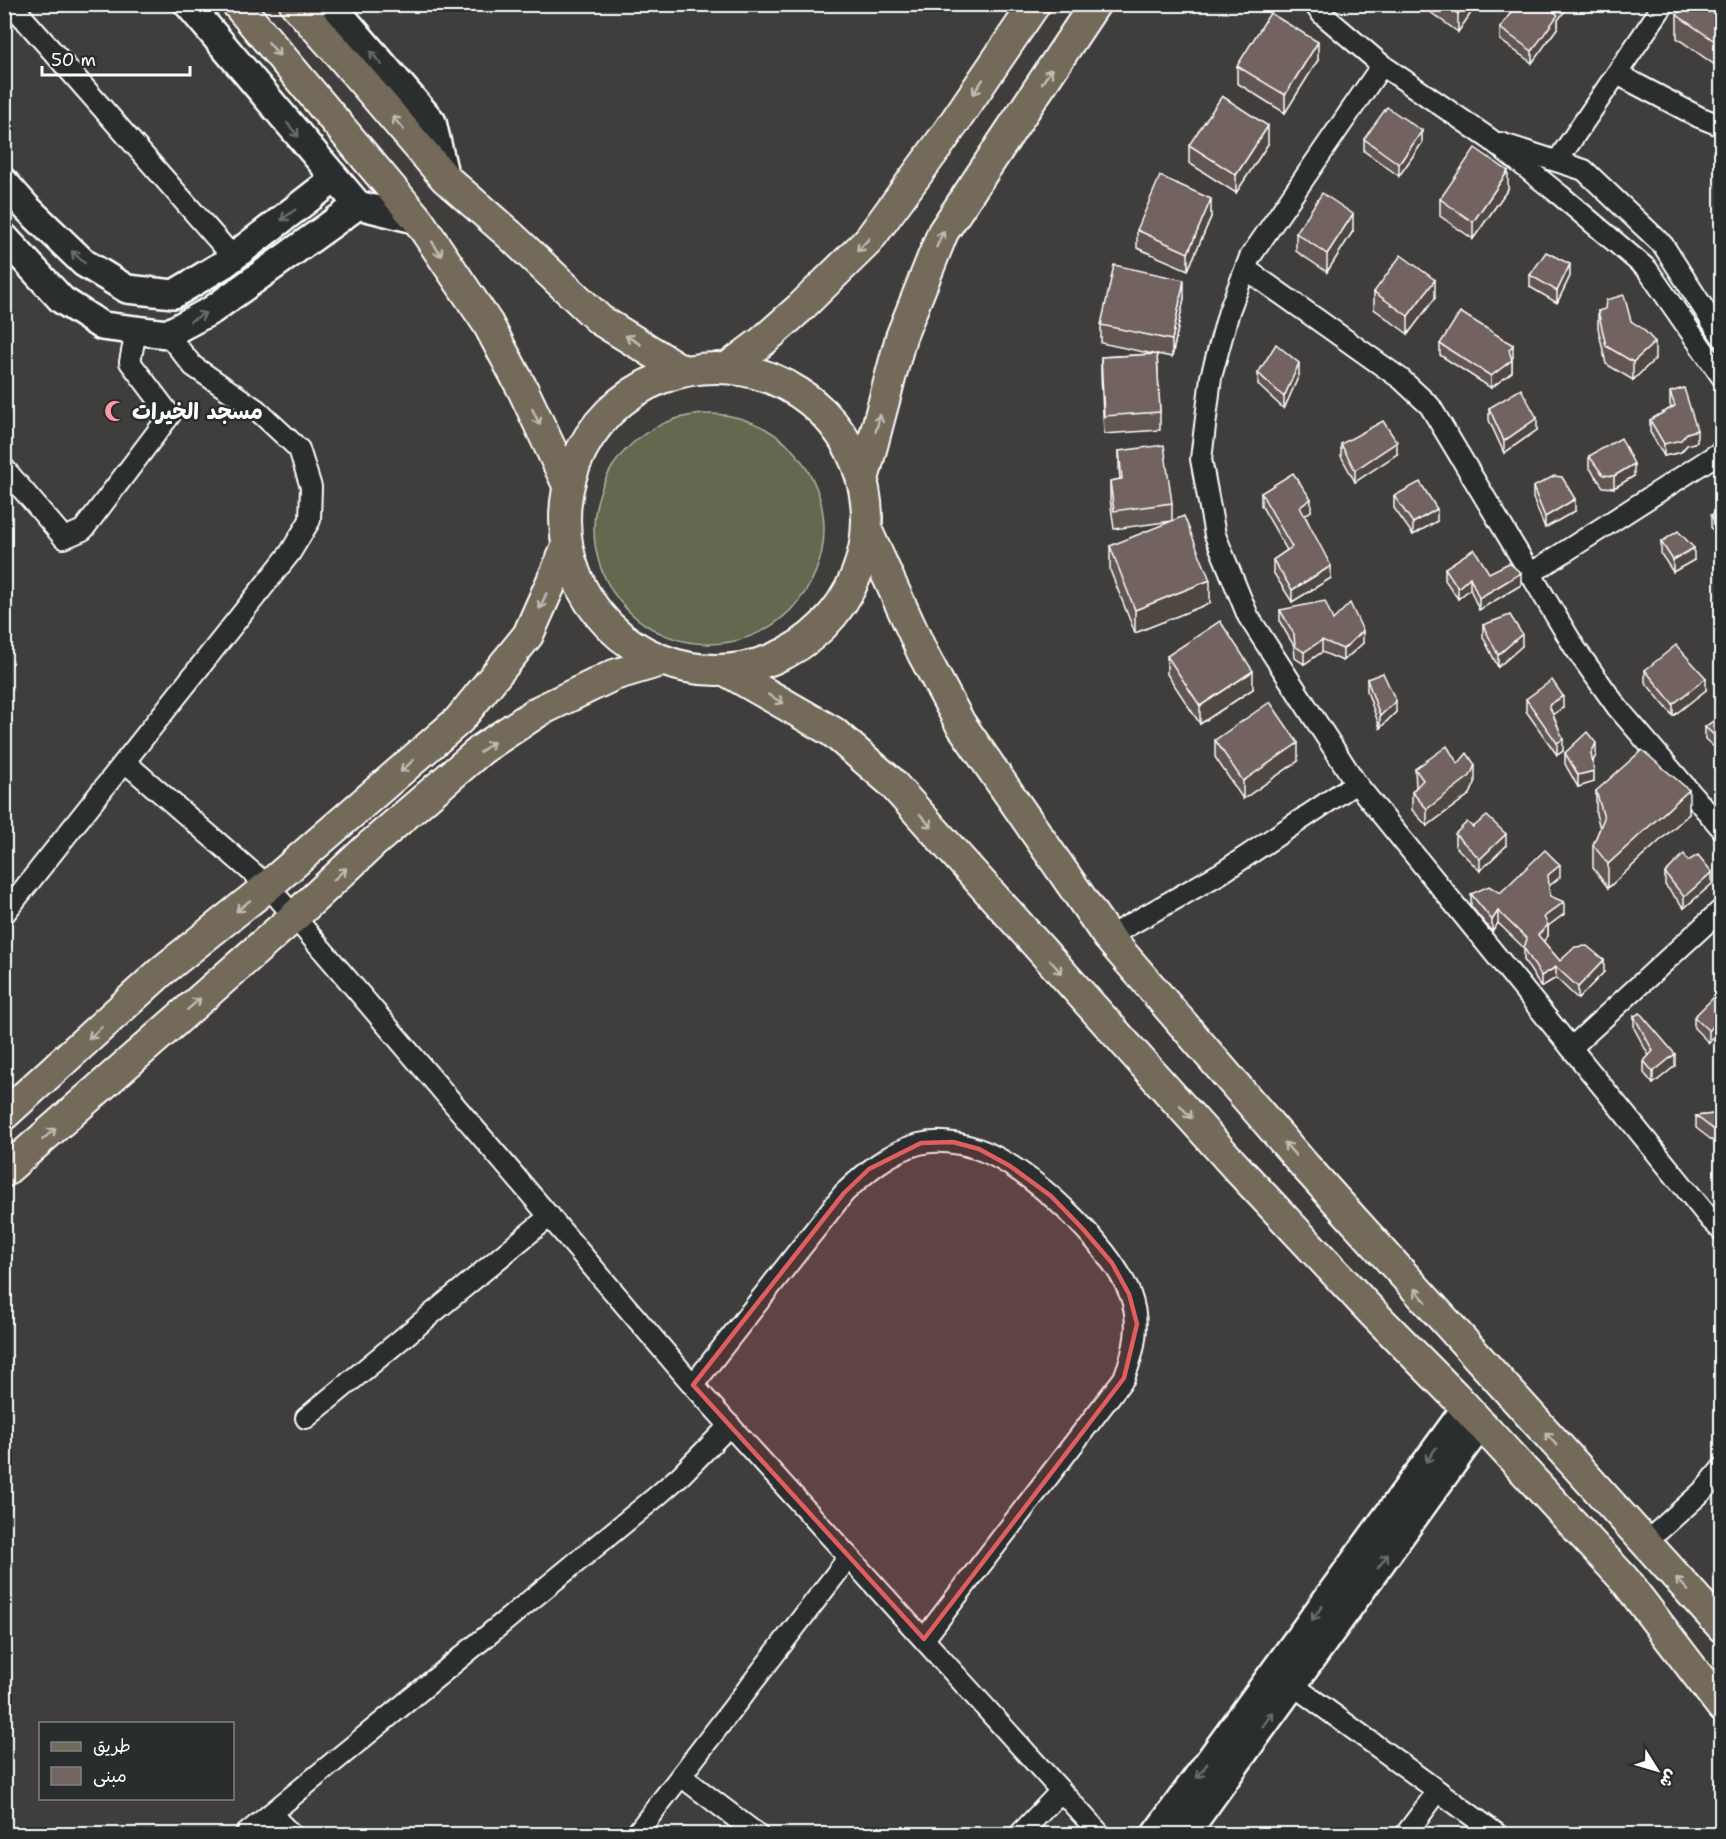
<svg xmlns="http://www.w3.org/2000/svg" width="1726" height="1839" viewBox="0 0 1726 1839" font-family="'Shantell Sans','Playpen Sans Arabic',sans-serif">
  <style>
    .green { fill: #63694f; stroke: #b1b4a7; stroke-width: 1.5 }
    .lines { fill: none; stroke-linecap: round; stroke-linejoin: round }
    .street-casing { stroke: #fff; stroke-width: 24 }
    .secondary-casing { stroke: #fff; stroke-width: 32 }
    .primary-casing { stroke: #fff; stroke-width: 34 }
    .street { stroke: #2a2d2e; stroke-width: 20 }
    .secondary { stroke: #2a2d2e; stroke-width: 27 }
    .primary { stroke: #736b5a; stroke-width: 30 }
    .wall { fill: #625653; stroke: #fff; stroke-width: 1.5 }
    .shaded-wall { fill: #504643; stroke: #fff; stroke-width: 1.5 }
    .building { fill: #726460; stroke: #fff; stroke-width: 1.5 }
    .oneway { stroke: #c0bcb5 }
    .oneway2 { stroke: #6a6c6d }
    .marked { fill: #e05e5e; fill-opacity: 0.2; stroke: #e05e5e; stroke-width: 4.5; stroke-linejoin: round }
    .labels { text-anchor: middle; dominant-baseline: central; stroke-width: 5; stroke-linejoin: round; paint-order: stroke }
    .poi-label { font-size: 22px; font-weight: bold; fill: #fff; stroke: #2a2d2e; text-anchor: start }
  </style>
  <rect width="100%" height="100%" fill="#403e3d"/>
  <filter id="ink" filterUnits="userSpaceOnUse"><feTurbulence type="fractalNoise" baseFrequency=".0167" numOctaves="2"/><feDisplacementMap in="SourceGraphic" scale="12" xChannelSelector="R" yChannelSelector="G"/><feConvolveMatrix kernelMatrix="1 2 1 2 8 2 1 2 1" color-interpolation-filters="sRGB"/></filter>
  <g filter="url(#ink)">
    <circle class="green" cx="709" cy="529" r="115"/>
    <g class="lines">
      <defs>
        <g id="street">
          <polyline points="11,4 233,257"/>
          <polyline points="1314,4 1322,14 1382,65 1490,139 1560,195 1647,269 1722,377"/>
          <polyline points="1382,65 1250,257 1229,311 1211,377 1201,459 1215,535 1248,616 1356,783 1710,1219 1722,1231"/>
          <polyline points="1617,74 1699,117 1722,126"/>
          <polyline points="1500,143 1584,170 1663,245 1722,337"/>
          <polyline points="1558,160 1664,4"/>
          <polyline points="1246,269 1401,379 1430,406 1575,648 1617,707 1722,829"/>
          <polyline points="4,468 64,538 83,530 170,415 130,362 136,331"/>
          <polyline points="1530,574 1722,451"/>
          <polyline points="125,762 268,886 693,1385 1100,1834"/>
          <polyline points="4,914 290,553 310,520 311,487 299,449 257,410 193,366 167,334"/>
          <polyline points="1108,937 1221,873 1356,783"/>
          <polyline points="1571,1048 1722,909"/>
          <path d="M 693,1385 L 844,1193 C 866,1172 889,1152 919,1144 C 937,1139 961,1143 978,1149 C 1028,1166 1110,1244 1130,1294 C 1141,1323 1135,1350 1124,1378 L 924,1639"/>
          <polyline points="306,1418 550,1216"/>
          <polyline points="1644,1544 1704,1490 1722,1468"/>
          <polyline points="1293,1685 1497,1834"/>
          <polyline points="681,1776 757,1834"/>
          <polyline points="271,1814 291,1834"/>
          <polyline points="246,1834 657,1496 681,1475 730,1425"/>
          <polyline points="636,1834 849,1557"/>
          <polyline points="1020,1834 1061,1791"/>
          <polyline points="1406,1834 1438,1791"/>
        </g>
        <g id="secondary">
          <polyline points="188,4 358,205 418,220"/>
          <polyline points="331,4 432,122 445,178"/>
          <polyline points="4,182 27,208 84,263 127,289 174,294 224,264 334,179"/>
          <polyline points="4,237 62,300 102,326 167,334 212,310 358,205"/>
          <polyline points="1156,1834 1466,1408"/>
          <polyline points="1185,1834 1481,1424"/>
        </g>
        <g id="primary">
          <polyline points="237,4 418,220 488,324 523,390 567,483"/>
          <polyline points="295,4 335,49 445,178 510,235 600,320 683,371"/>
          <polyline points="731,365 763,341 800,308 868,241 943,139 1035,4"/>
          <circle cx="716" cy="519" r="151"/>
          <polyline points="863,480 901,337 943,232 1095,4"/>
          <polyline points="867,531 923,654 960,723 1108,937 1305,1166 1722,1627"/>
          <polyline points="725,670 833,732 890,781 1235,1166 1373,1313 1455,1396 1624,1579 1722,1707"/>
          <polyline points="4,1115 162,971 268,886 459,720 528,635 567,547"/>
          <polyline points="4,1172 295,916 372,844 482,749 539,711 614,675 661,661"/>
        </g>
      </defs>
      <use href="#street" class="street-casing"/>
      <use href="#secondary" class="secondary-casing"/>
      <use href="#primary" class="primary-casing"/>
      <use href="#street" class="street"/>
      <use href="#secondary" class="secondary"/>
      <use href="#primary" class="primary"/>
    </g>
    <g class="wall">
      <polygon points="1419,4 1477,4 1458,32"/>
      <polygon points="1517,4 1570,4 1558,20 1558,27 1532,63 1500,40 1500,28"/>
      <polygon points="1722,4 1722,70 1677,38 1677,15"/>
      <polygon points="1318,60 1285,113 1237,83 1237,66"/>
      <polygon points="1364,139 1422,143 1399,176 1364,151"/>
      <polygon points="1268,144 1236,193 1189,163 1189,145"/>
      <polygon points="1508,189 1473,239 1440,216 1440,199"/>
      <polygon points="1211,217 1188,270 1137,248 1137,230"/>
      <polygon points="1353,231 1327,272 1296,251 1296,233"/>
      <polygon points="1530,275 1570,276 1557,303 1530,287"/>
      <polygon points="1374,292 1435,298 1408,334 1374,309"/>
      <polygon points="1184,298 1172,357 1157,354 1160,412 1160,430 1104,434 1101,375 1101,357 1153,354 1101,343 1101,325"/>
      <polygon points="1598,311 1631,321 1655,359 1633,380 1606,364 1598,328"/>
      <polygon points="1440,344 1513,357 1512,359 1512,372 1491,388 1440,355"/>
      <polygon points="1258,373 1299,375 1284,409 1258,385"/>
      <polygon points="1670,392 1697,442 1687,445 1681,452 1664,456 1650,432 1650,420 1671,408 1670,404"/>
      <polygon points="1489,408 1537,430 1504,453 1489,420"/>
      <polygon points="1341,444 1397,454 1355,482 1341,456"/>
      <polygon points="1119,451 1172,503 1172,521 1114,529 1110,498 1110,481 1120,479 1119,469"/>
      <polygon points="1589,456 1634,476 1614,488 1603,487 1589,467"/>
      <polygon points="1533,487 1575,511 1545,528 1533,498"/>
      <polygon points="1261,493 1311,511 1305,515 1331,578 1292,602 1273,572 1273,560 1287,550 1261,505"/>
      <polygon points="1394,496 1437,521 1413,535 1394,508"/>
      <polygon points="1722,509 1722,546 1711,527 1711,515"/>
      <polygon points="1661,542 1694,560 1673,572 1661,554"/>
      <polygon points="1110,546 1210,603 1135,633 1110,570"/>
      <polygon points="1445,568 1489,573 1521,585 1479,610 1470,589 1458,599 1445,580"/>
      <polygon points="1280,610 1333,620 1363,643 1343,661 1322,652 1304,664 1295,658 1294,646 1280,622"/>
      <polygon points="1483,625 1522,646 1498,667 1483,637"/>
      <polygon points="1167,656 1253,689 1200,724 1167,674"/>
      <polygon points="1645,670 1706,690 1673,716 1645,682"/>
      <polygon points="1367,679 1396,712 1380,728 1367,691"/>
      <polygon points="1526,699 1563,708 1553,715 1563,751 1557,755 1526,711"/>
      <polygon points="1722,715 1722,754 1705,739 1705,727"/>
      <polygon points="1215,740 1298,761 1243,799 1215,757"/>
      <polygon points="1565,753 1596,755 1593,761 1594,782 1578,787 1565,764"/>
      <polygon points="1458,764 1475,783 1470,794 1427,826 1412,810 1412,792 1416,787 1415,769"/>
      <polygon points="1596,791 1689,814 1608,888 1593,868 1593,845 1600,828 1596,814"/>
      <polygon points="1473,827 1506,846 1480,871 1455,846 1455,834"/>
      <polygon points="1688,861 1712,884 1684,908 1665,885 1665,873"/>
      <polygon points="1560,877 1549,886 1550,896 1564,914 1548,926 1548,936 1543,941 1560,961 1604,972 1578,999 1556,978 1541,987 1524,960 1524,948 1498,923 1492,932 1471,906 1471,894 1500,893"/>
      <polygon points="1722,1002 1722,1027 1709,1043 1694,1028 1694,1017"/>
      <polygon points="1634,1016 1675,1066 1653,1084 1644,1073 1644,1061 1649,1056 1634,1028"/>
      <polygon points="1722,1111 1722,1148 1696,1128 1696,1116 1714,1114"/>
    </g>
    <g class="shaded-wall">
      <polygon points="1465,4 1477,4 1458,32 1458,14"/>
      <polygon points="1561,4 1570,4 1558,20 1558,27 1532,63 1532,51 1554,12"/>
      <polygon points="1318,42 1318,60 1285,113 1285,95"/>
      <polygon points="1268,126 1268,144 1236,193 1236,175"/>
      <polygon points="1422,131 1422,143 1399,176 1399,164"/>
      <polygon points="1508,171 1508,189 1473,239 1473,222"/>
      <polygon points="1211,199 1211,217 1188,270 1188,253"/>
      <polygon points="1353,214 1353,231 1327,272 1327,254"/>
      <polygon points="1570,264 1570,276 1557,303 1557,291"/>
      <polygon points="1184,280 1184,298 1172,357 1172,340"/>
      <polygon points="1435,280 1435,298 1408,334 1408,316"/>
      <polygon points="1655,342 1655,359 1633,380 1633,362"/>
      <polygon points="1513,345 1513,357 1509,362 1509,350"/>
      <polygon points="1512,360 1512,372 1491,388 1491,376"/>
      <polygon points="1299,363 1299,375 1284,409 1284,397"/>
      <polygon points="1537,418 1537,430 1504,453 1504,441"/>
      <polygon points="1697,430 1697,442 1687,445 1681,452 1664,456 1664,444 1687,433"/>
      <polygon points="1397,442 1397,454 1355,482 1355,470"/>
      <polygon points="1634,464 1634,476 1614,488 1614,476"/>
      <polygon points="1311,499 1311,511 1300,519 1300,507"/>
      <polygon points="1575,499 1575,511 1545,528 1545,517"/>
      <polygon points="1437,509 1437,521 1413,535 1413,523"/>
      <polygon points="1694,548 1694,560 1673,572 1673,560"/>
      <polygon points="1331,566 1331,578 1292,602 1292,590"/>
      <polygon points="1521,573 1521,585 1479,610 1479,598"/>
      <polygon points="1470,577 1470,589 1458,599 1458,588"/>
      <polygon points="1210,580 1210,603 1135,633 1135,610"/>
      <polygon points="1363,631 1363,643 1343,661 1343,649"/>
      <polygon points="1522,634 1522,646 1498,667 1498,655"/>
      <polygon points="1322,640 1322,652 1304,664 1304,652"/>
      <polygon points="1253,671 1253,689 1200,724 1200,706"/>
      <polygon points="1706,678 1706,690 1673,716 1673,704"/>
      <polygon points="1563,696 1563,708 1549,717 1549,705"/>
      <polygon points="1396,701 1396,712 1380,728 1380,716"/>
      <polygon points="1563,739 1563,751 1557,755 1557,743"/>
      <polygon points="1298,743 1298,761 1243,799 1243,781"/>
      <polygon points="1596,743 1596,755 1591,765 1591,753"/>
      <polygon points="1475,765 1475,783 1470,794 1427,826 1427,809"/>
      <polygon points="1594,771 1594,782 1578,787 1578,775"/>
      <polygon points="1689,790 1689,814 1608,888 1608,864"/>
      <polygon points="1506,834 1506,846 1480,871 1480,859"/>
      <polygon points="1560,865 1560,877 1548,887 1548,875"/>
      <polygon points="1712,872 1712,884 1684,908 1684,897"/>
      <polygon points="1564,902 1564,914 1548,926 1548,936 1538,947 1538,935 1544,917"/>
      <polygon points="1498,911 1498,923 1492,932 1492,920"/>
      <polygon points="1604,960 1604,972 1578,999 1578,987"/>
      <polygon points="1556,967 1556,978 1541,987 1541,976"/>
      <polygon points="1722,1015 1722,1027 1709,1043 1709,1031"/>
      <polygon points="1675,1054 1675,1066 1653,1084 1653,1072"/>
    </g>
    <g class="building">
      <polygon points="1444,4 1465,4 1458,14"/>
      <polygon points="1517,4 1561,4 1554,12 1558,15 1532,51 1500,28"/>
      <polygon points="1684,4 1722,4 1722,46 1677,15"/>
      <polygon points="1270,13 1318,42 1285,95 1237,66"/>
      <polygon points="1222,96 1268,126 1236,175 1189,145"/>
      <polygon points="1387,107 1422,131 1399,164 1364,139"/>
      <polygon points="1475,148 1508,171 1473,222 1440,199"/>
      <polygon points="1160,176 1211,199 1188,253 1137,230"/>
      <polygon points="1322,193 1353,214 1327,254 1296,233"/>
      <polygon points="1546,252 1570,264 1557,291 1530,275"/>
      <polygon points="1401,255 1435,280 1408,316 1374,292"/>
      <polygon points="1114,265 1184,280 1172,340 1101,325"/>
      <polygon points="1624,295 1631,321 1643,329 1655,342 1633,362 1606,346 1598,311 1605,309 1606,300"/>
      <polygon points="1460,312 1513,345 1509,350 1512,360 1491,376 1440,344"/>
      <polygon points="1276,344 1299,363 1284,397 1258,373"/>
      <polygon points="1157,354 1160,412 1104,416 1101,357"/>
      <polygon points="1684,388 1697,430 1687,433 1681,440 1664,444 1650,420 1675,406 1670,392"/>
      <polygon points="1521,389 1537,418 1504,441 1489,408"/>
      <polygon points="1383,421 1397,442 1355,470 1341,444"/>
      <polygon points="1621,438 1634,464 1614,476 1603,475 1589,456"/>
      <polygon points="1164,445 1172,503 1114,511 1110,481 1122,479 1119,451"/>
      <polygon points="1293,473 1311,499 1300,507 1331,566 1292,590 1273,560 1292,547 1261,493"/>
      <polygon points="1554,476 1562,477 1575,499 1545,517 1533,487"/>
      <polygon points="1420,482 1437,509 1413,523 1394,496"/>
      <polygon points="1722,509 1722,534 1711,515"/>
      <polygon points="1184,516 1210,580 1135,610 1110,546"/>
      <polygon points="1678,531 1694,548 1673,560 1661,542"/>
      <polygon points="1474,549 1489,573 1509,563 1521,573 1479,598 1470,577 1458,588 1445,568"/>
      <polygon points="1325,601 1333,620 1350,603 1363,631 1343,649 1322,640 1304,652 1295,646 1294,634 1280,610"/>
      <polygon points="1510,615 1522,634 1498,655 1483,625"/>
      <polygon points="1220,621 1253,671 1200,706 1167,656"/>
      <polygon points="1676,645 1706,678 1673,704 1645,670"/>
      <polygon points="1383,673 1396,701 1380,716 1367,679"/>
      <polygon points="1552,680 1563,696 1549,705 1563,739 1557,743 1526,699"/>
      <polygon points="1270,702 1298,743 1243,781 1215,740"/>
      <polygon points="1722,715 1722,742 1705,727"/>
      <polygon points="1587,732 1596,743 1591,753 1594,771 1578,775 1565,753"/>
      <polygon points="1447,746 1458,764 1467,753 1475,765 1470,776 1427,809 1412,792 1423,780 1415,769"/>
      <polygon points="1642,750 1689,790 1608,864 1593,845 1604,818 1596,791"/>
      <polygon points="1487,816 1506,834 1480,859 1455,834 1467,822 1473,827"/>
      <polygon points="1545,850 1560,865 1548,875 1550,896 1564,902 1544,917 1548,925 1538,935 1560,961 1575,947 1587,946 1604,960 1578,987 1556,967 1541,976 1524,948 1527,939 1498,911 1492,920 1471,894 1489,886 1500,893"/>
      <polygon points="1684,854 1688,861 1698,855 1712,872 1684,897 1665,873"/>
      <polygon points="1716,995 1722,1002 1722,1015 1709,1031 1694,1017"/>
      <polygon points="1640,1013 1675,1054 1653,1072 1644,1061 1653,1051 1634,1016"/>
      <polygon points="1722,1111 1722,1136 1696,1116 1714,1114"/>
    </g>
    <defs><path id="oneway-shaft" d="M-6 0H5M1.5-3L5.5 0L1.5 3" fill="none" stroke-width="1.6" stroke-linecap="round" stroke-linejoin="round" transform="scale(1.5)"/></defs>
    <g class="oneway">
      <use href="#oneway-shaft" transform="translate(274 49) rotate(50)"/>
      <use href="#oneway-shaft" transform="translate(1047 76) rotate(-56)"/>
      <use href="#oneway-shaft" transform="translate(978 87) rotate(124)"/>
      <use href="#oneway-shaft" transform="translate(398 123) rotate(-130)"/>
      <use href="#oneway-shaft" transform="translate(940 239) rotate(-67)"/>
      <use href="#oneway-shaft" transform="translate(863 245) rotate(133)"/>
      <use href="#oneway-shaft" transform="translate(437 249) rotate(56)"/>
      <use href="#oneway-shaft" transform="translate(633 340) rotate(-149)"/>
      <use href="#oneway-shaft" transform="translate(536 417) rotate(65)"/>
      <use href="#oneway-shaft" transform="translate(878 423) rotate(-75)"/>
      <use href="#oneway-shaft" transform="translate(543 601) rotate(114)"/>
      <use href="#oneway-shaft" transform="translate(776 699) rotate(30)"/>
      <use href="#oneway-shaft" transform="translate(487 747) rotate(-36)"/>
      <use href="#oneway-shaft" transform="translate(407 766) rotate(138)"/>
      <use href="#oneway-shaft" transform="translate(926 821) rotate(48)"/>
      <use href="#oneway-shaft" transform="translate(340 874) rotate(-43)"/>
      <use href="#oneway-shaft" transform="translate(243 906) rotate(141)"/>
      <use href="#oneway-shaft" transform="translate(1056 967) rotate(48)"/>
      <use href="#oneway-shaft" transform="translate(194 1004) rotate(-41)"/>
      <use href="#oneway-shaft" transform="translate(95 1033) rotate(138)"/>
      <use href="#oneway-shaft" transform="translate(1186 1112) rotate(48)"/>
      <use href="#oneway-shaft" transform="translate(49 1134) rotate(-41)"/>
      <use href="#oneway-shaft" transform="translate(1290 1149) rotate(-131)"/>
      <use href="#oneway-shaft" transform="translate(1420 1295) rotate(-132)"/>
      <use href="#oneway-shaft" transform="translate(1551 1439) rotate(-132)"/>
      <use href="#oneway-shaft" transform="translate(1682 1584) rotate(-133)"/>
    </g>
    <g class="oneway2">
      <use href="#oneway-shaft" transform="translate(376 58) rotate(-131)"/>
      <use href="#oneway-shaft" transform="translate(293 130) rotate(50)"/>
      <use href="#oneway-shaft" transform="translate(288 215) rotate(143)"/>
      <use href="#oneway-shaft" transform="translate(78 257) rotate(-137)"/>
      <use href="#oneway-shaft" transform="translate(198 317) rotate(-28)"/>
      <use href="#oneway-shaft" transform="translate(1431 1455) rotate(126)"/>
      <use href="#oneway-shaft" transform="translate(1383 1561) rotate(-54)"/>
      <use href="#oneway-shaft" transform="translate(1317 1613) rotate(126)"/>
      <use href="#oneway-shaft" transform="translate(1268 1719) rotate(-54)"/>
      <use href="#oneway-shaft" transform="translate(1202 1771) rotate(126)"/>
    </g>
  </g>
  <path class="marked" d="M 953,1142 L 979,1149 L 1010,1166 L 1051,1196 L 1082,1228 L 1112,1263 L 1129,1294 L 1137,1324 L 1124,1378 L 924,1639 L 693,1385 L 844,1193 L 869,1169 L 921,1143 Z"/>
  <defs>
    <symbol id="mosque-bare" viewBox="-9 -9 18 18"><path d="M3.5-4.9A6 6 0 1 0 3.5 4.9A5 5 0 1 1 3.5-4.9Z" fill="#ff9aa2" stroke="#2a2d2e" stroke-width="2.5" paint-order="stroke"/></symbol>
  </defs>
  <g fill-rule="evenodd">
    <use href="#mosque-bare" x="100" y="396" width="30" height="30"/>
  </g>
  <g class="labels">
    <g class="poi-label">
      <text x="132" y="411">مسجد الخيرات</text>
    </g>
  </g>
  <rect width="1726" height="1839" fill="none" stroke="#2a2d2e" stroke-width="24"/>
  <rect x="12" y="12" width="1702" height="1815" fill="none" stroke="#fff" stroke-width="2" filter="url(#ink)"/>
  <rect x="39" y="1722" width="195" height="78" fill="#2a2d2e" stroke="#7f8182" stroke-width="1.5"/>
  <rect x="51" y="1742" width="30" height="9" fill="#736b5a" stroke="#7f8182" stroke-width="1.5"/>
  <text x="93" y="1752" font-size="18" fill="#ffffff">طريق</text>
  <rect x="51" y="1767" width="30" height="18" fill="#726460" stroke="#7f8182" stroke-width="1.5"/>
  <text x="93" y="1782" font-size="18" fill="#ffffff">مبنى</text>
  <g transform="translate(1657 1770) rotate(127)" stroke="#2a2d2e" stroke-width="4.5" paint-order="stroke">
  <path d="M0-4.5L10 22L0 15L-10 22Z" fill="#ffffff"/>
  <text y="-9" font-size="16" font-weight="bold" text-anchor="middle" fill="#ffffff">ش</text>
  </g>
  <path d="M42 66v9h148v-9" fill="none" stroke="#ffffff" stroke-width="3"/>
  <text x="51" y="66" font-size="18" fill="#ffffff" stroke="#2a2d2e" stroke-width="4.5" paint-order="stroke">50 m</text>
</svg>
